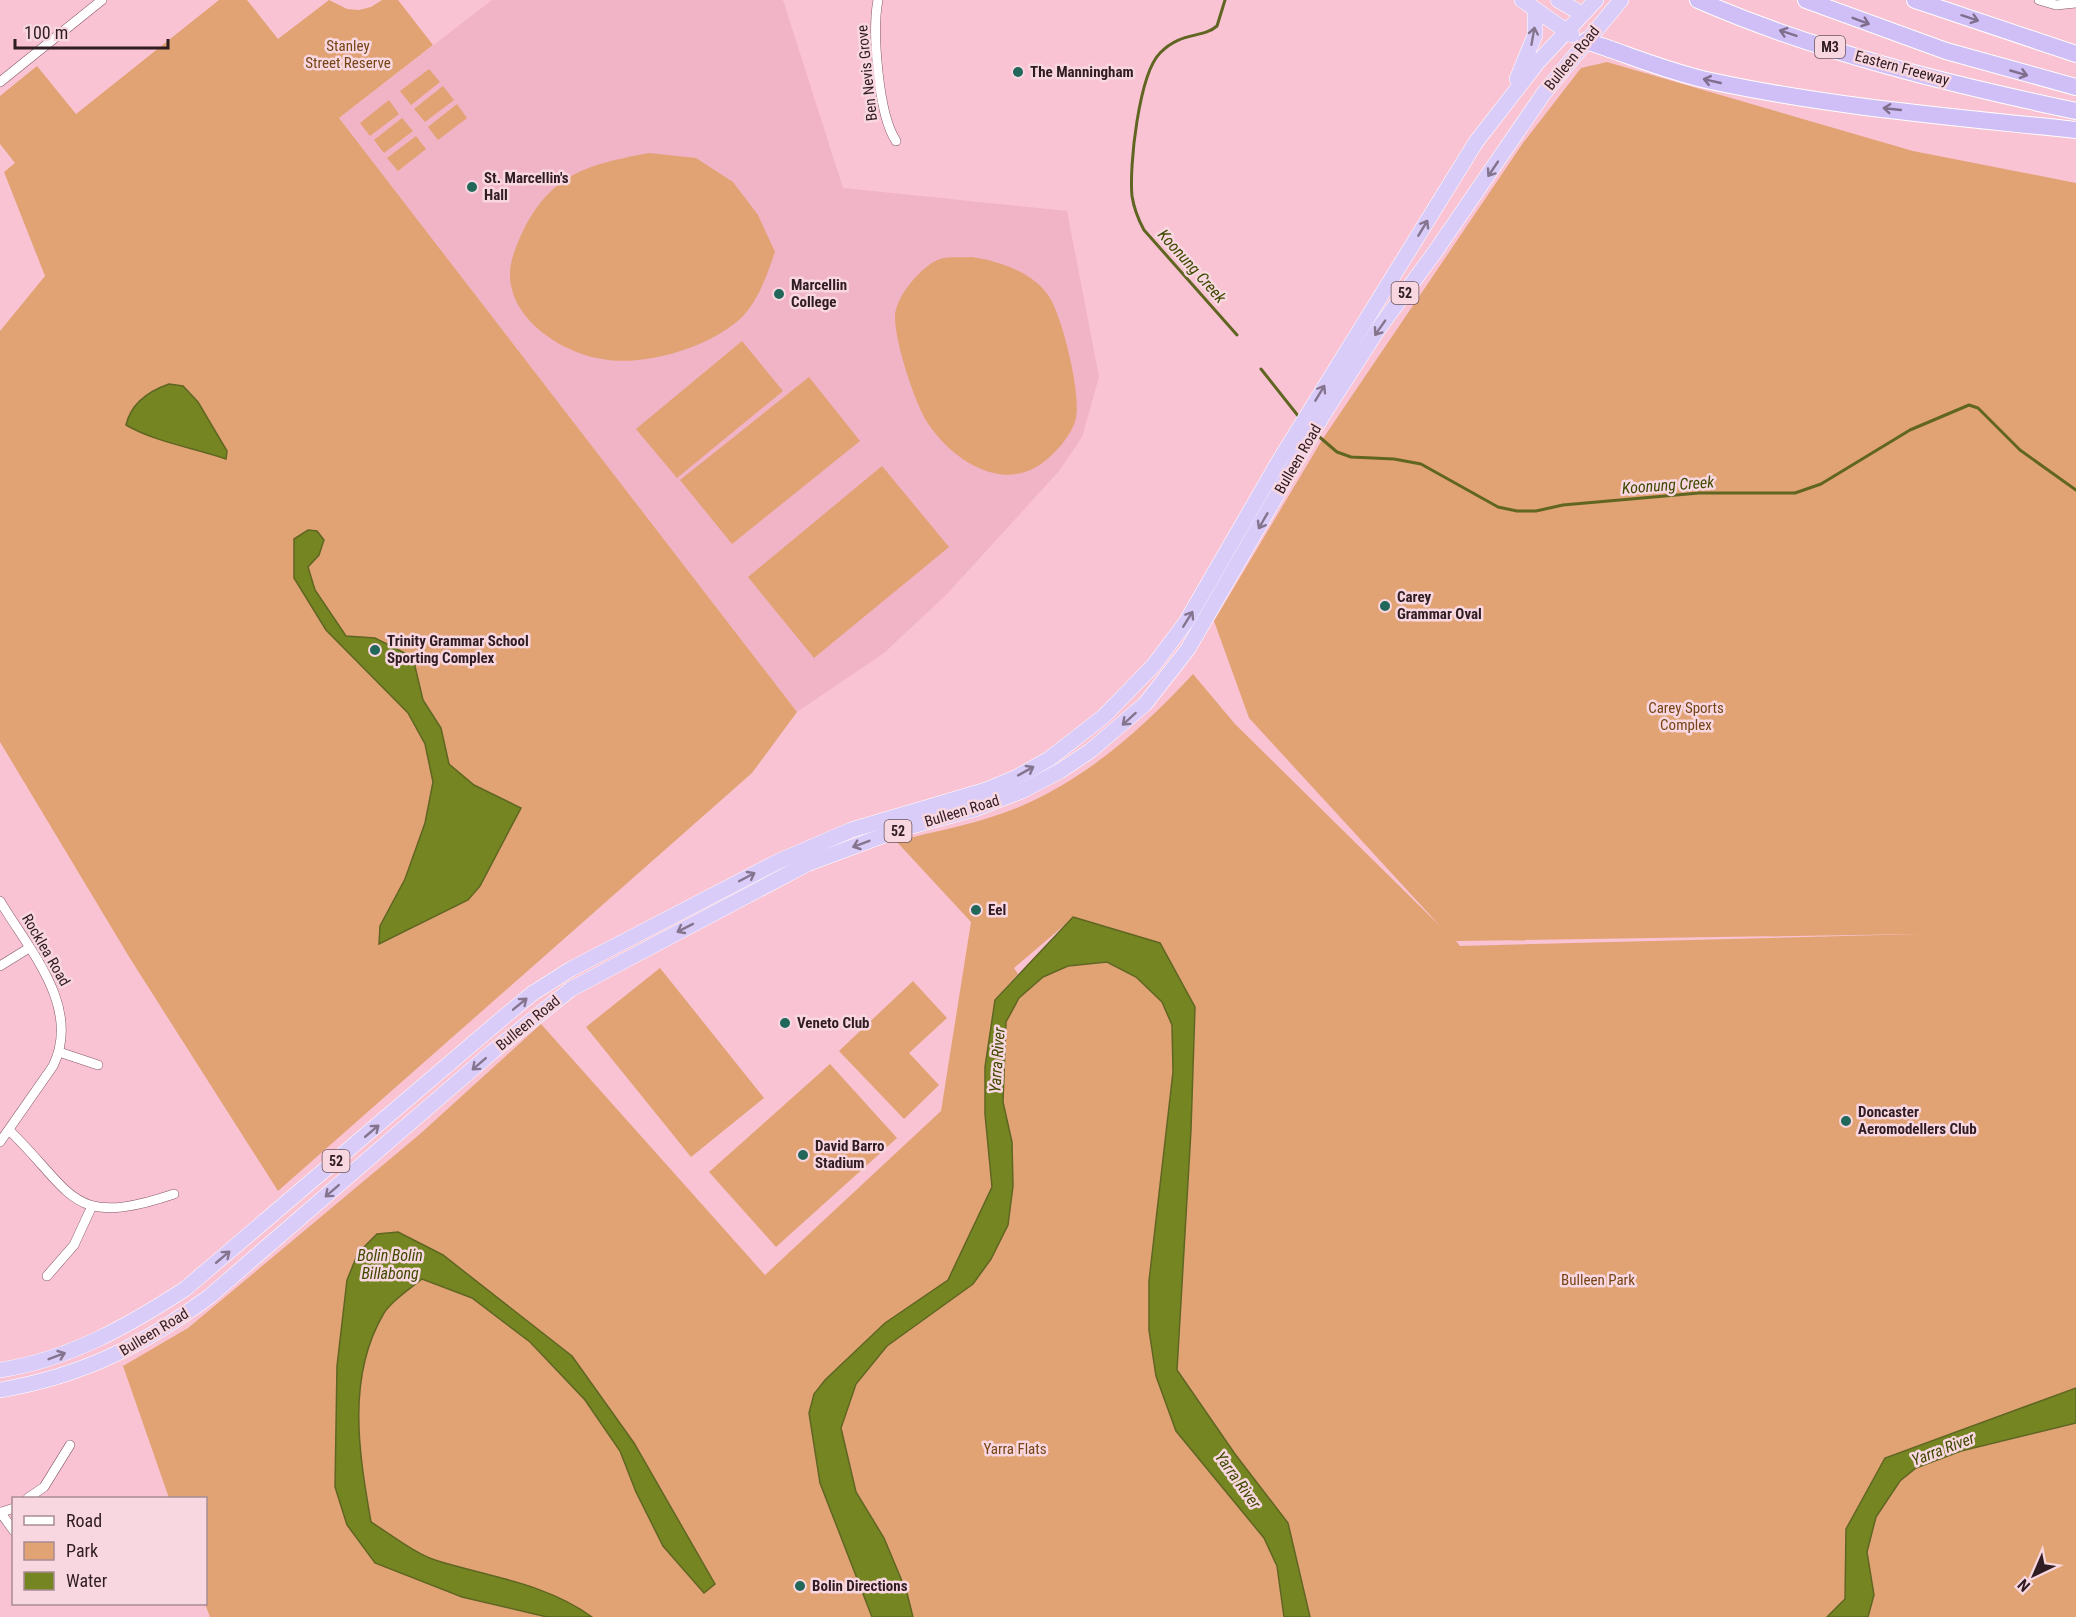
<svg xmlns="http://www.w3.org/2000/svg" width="2076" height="1617" viewBox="0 0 2076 1617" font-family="'Roboto Condensed',sans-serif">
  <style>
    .built { fill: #f1b3c6 }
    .green { fill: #e1a374; fill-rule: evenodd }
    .water { fill: #758522; stroke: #606622; stroke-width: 1.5 }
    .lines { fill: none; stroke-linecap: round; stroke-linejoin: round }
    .stream { stroke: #606622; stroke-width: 3 }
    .minor-casing { stroke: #855766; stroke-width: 10 }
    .trunk-casing { stroke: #fff; stroke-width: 16 }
    .motorway-casing { stroke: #fff; stroke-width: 18 }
    .minor { stroke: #fff; stroke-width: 9 }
    .trunk { stroke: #daccf8; stroke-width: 15 }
    .motorway { stroke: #d0bff7; stroke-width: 16 }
    .oneway { stroke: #806e8d }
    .oneway2 { stroke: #85748e }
    .poi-dot { fill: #21675a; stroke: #f8d7e0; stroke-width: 2 }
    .labels { text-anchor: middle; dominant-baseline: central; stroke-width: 5; stroke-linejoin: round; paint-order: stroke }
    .shield { fill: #f8d7e0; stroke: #6c545c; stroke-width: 1.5 }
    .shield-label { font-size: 14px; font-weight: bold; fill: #301c23 }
    .park-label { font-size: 15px; fill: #764415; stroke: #f8d7e0 }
    .street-label { font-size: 15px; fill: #301c23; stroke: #f8d7e0 }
    .poi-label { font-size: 15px; font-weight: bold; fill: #301c23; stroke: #f8d7e0; text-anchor: start }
    .water-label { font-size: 16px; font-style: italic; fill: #3e4900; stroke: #f8d7e0 }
  </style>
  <rect width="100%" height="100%" fill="#f9c3d3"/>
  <polygon class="built" points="492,0 783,0 843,188 1067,211 1099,377 1082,437 1059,471 946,595 884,653 797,712 339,118"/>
  <g class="green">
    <polygon points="219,0 247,0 278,39 329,0 347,9 359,10 371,7 382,0 398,0 433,45 339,118 797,712 752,773 278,1191 131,960 0,742 0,331 45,276 4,172 15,163 0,144 0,96 37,66 76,114"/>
    <path d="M 1607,62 L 1913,151 L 2076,183 L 2076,1388 L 1885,1458 L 1846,1529 L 1845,1599 L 1827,1617 L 1310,1617 L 1288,1523 L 1235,1454 L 1177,1370 L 1191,1130 L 1195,1007 L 1074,917 L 1014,968 L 1018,974 L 995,1000 L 985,1114 L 992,1187 L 948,1280 L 885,1323 L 814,1394 L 820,1483 L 872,1617 L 210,1617 L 205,1604 L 206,1498 L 169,1498 L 123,1366 L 188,1328 L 420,1134 L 541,1024 L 765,1275 L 941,1111 L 971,922 L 896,841 C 940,830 987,822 1028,803 C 1092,774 1146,725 1193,674 L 1235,724 L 1441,927 L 1249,718 L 1214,621 L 1322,440 L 1523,143 L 1581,68 ZM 1919,934 L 1460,946 L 1456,941 Z"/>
    <polygon points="429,69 440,82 411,105 400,91"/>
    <polygon points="443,86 454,100 425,122 414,109"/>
    <polygon points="389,100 399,114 370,136 360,123"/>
    <polygon points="457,104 467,118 438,140 428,127"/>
    <polygon points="402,118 413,131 384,153 374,140"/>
    <polygon points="416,136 426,149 398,171 387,158"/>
    <path d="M 649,153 L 696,158 L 733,182 L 758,215 L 775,252 C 767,275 757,304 739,320 C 707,348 644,367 602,359 C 563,353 512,321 510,277 C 509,262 517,243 524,229 C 553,172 591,164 649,153 Z"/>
    <path d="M 972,257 C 999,261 1035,273 1050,298 C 1063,320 1081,393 1076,418 C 1072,435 1055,454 1041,464 C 1001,492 953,460 929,425 C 915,405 895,342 895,318 C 894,298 922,265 940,259 C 950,256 963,258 972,257 Z"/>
    <polygon points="742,341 783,391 677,478 636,429"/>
    <polygon points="809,377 860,441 732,544 680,480"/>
    <polygon points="882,466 949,547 814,658 748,577"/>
    <polygon points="1107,962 1136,977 1162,1002 1172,1025 1173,1072 1149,1281 1176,1431 1264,1538 1277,1566 1284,1617 913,1617 884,1538 856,1492 841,1428 855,1384 887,1346 973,1284 1008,1225 1013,1186 1012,1142 1003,1102 1006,1021 1019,998 1043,977 1068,966"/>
    <polygon points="660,968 764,1098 691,1157 586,1027"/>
    <polygon points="913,981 947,1018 909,1053 939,1085 904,1119 839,1051"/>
    <polygon points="830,1064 897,1138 776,1247 709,1172"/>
    <polygon points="2076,1423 2076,1617 1868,1617 1874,1595 1867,1552 1876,1516 1900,1481 1916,1468 1961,1451"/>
  </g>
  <g class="water">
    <path d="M 169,384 L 183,386 L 198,402 L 227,451 L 226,459 C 194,448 155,442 126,425 C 131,403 149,391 169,384 Z"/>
    <polygon points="308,530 317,531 324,540 319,555 308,567 315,590 346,636 375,638 407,654 414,662 423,700 441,728 449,764 474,785 521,808 480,886 468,900 379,944 380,926 405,879 425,823 433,782 425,744 408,713 326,630 294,578 294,539"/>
    <polygon points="1073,917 1160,943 1195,1007 1191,1130 1177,1370 1235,1454 1288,1523 1310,1617 1284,1617 1277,1566 1264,1538 1176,1431 1156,1376 1149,1330 1149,1281 1173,1072 1172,1025 1162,1002 1136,977 1107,962 1068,966 1043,977 1019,998 1006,1022 1003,1102 1012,1142 1013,1186 1008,1225 991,1259 973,1284 887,1346 856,1384 841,1428 856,1492 884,1538 907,1593 913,1617 872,1617 820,1483 809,1413 814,1394 825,1380 885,1323 948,1280 992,1187 985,1114 985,1067 995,1000"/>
    <path d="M 398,1232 L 443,1255 L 572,1356 L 634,1443 L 715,1584 L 704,1593 L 663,1546 L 636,1492 L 620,1451 L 585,1400 L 530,1342 L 472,1298 L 422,1279 C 410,1289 392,1300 384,1313 C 346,1377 359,1453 371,1522 C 390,1534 417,1555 438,1561 C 491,1577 547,1584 592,1617 L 547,1617 L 462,1597 L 375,1563 L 347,1525 L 335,1487 L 337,1366 L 347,1280 L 358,1253 L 377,1234 Z"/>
    <polygon points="2076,1388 2076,1423 1961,1451 1916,1468 1900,1481 1876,1517 1867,1552 1874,1595 1868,1617 1827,1617 1845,1599 1846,1529 1885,1458"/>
  </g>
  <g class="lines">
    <g class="stream">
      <path d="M 1225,0 L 1217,26 C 1202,39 1181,31 1160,53 C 1139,74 1129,166 1132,196 C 1134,209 1138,219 1144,230 L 1237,335"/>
      <polyline points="1261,369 1299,417"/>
      <polyline points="1316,434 1337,452 1351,457 1394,459 1421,464 1498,507 1517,511 1536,511 1563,505 1699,493 1795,493 1821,484 1910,430 1969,405 1978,408 2020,450 2076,490"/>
    </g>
    <defs>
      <g id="minor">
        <path d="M 878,0 C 872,31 878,114 896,141"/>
        <polyline points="2039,0 2056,5 2076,3"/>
        <polyline points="0,82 102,0"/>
        <path d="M 0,901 C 29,950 82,1007 53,1066 L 0,1142"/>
        <polyline points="0,966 29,948"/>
        <polyline points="59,1052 98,1065"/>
        <path d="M 9,1130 C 75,1194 70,1229 174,1194"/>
        <polyline points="47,1276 74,1245 92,1206"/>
        <polyline points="28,1498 44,1487 70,1445"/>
        <polyline points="0,1512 14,1531"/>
        <polyline points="2,1512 14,1508"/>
      </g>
      <g id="trunk">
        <polyline points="1522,0 1572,35"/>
        <polyline points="1558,0 1582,14"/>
        <polyline points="1517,79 1535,35 1535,11"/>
        <path d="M 0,1370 C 68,1360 128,1326 185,1289 L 505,1016 L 533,993 L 571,969 L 777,862 L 851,830 L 986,790 L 1015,778 L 1049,759 L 1103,717 L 1153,666 L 1186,622 L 1279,461 L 1476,142 L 1538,62 L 1596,0"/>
        <path d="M 0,1390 C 82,1376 144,1345 210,1296 L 492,1052 L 571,989 L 807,864 L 901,829 L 975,809 L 1022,791 L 1060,771 L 1090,751 L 1145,704 L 1188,649 L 1323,415 L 1379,328 L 1435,252 L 1544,93 L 1621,0"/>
      </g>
      <g id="motorway">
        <path d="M 1698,0 C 1817,52 1949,84 2076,111"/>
        <polyline points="1806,0 1946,51 2076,87"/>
        <polyline points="1915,0 2076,54"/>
        <path d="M 1586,41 C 1627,54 1668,72 1711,81 C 1831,107 1954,117 2076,130"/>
      </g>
    </defs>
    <use href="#minor" class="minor-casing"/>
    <use href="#trunk" class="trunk-casing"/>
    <use href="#motorway" class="motorway-casing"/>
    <use href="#minor" class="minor"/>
    <use href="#trunk" class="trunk"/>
    <use href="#motorway" class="motorway"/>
  </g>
  <defs><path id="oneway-shaft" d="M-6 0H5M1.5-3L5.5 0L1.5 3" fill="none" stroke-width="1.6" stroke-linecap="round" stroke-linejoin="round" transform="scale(1.5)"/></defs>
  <g class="oneway">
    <use href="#oneway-shaft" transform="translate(1970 18) rotate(18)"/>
    <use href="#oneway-shaft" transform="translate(1861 21) rotate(21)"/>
    <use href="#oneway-shaft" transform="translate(1788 33) rotate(-162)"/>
    <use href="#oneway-shaft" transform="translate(2019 73) rotate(16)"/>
    <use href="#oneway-shaft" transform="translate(1712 81) rotate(-167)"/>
    <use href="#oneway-shaft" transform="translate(1892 109) rotate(-174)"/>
  </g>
  <g class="oneway2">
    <use href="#oneway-shaft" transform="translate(1533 36) rotate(-80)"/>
    <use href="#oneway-shaft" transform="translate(1493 169) rotate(124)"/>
    <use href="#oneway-shaft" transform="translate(1423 228) rotate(-59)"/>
    <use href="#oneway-shaft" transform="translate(1380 328) rotate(125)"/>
    <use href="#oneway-shaft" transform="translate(1320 393) rotate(-59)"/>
    <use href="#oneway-shaft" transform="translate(1263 521) rotate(120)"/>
    <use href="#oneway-shaft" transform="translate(1188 619) rotate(-58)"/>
    <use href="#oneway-shaft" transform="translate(1129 719) rotate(138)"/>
    <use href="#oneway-shaft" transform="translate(1026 771) rotate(-29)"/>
    <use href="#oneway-shaft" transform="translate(861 844) rotate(159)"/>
    <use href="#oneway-shaft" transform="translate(747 877) rotate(-28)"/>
    <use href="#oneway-shaft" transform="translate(685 928) rotate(153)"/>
    <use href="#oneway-shaft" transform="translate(520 1004) rotate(-39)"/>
    <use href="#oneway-shaft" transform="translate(479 1064) rotate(139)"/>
    <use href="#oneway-shaft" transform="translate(372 1131) rotate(-40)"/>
    <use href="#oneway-shaft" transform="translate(332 1191) rotate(139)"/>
    <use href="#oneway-shaft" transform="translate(223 1257) rotate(-40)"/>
    <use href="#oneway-shaft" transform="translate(57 1356) rotate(-21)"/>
  </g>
  <g class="poi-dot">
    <circle cx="1018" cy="72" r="6"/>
    <circle cx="472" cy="187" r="6"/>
    <circle cx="779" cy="294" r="6"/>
    <circle cx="1385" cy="606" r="6"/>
    <circle cx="375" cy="650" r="6"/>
    <circle cx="976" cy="910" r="6"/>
    <circle cx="785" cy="1023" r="6"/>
    <circle cx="1846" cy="1121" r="6"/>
    <circle cx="803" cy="1155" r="6"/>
    <circle cx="800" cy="1586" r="6"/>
  </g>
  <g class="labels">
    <g class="shield">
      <rect x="1815" y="36" width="30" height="22" rx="4.5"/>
      <rect x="1391.5" y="282" width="27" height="22" rx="4.5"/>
      <rect x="884.5" y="820" width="27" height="22" rx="4.5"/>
      <rect x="322.5" y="1150" width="27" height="22" rx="4.5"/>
    </g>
    <g class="shield-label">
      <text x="1830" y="47">M3</text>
      <text x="1405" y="293">52</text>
      <text x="898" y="831">52</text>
      <text x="336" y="1161">52</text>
    </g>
    <g class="park-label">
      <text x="348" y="46">Stanley<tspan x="348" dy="17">Street Reserve</tspan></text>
      <text x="1686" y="708">Carey Sports<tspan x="1686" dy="17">Complex</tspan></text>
      <text x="1598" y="1280">Bulleen Park</text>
      <text x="1015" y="1449">Yarra Flats</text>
    </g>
    <g class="street-label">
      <text transform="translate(1572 58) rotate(-51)">Bulleen Road</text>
      <text transform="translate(1902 68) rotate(15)">Eastern Freeway</text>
      <text transform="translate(867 73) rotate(-96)">Ben Nevis Grove</text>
      <text transform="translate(1298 459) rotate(-60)">Bulleen Road</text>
      <text transform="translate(962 811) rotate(-17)">Bulleen Road</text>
      <text transform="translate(46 950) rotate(60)">Rocklea Road</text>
      <text transform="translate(528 1023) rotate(-39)">Bulleen Road</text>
      <text transform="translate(154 1332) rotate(-31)">Bulleen Road</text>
    </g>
    <g class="poi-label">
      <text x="1030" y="72">The Manningham</text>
      <text x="484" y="178">St. Marcellin's<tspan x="484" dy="17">Hall</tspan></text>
      <text x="791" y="285">Marcellin<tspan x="791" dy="17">College</tspan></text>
      <text x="1397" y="597">Carey<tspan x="1397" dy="17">Grammar Oval</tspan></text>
      <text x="387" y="641">Trinity Grammar School<tspan x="387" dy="17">Sporting Complex</tspan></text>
      <text x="988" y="910">Eel</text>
      <text x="797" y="1023">Veneto Club</text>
      <text x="1858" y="1112">Doncaster<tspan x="1858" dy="17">Aeromodellers Club</tspan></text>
      <text x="815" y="1146">David Barro<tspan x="815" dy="17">Stadium</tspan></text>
      <text x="812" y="1586">Bolin Directions</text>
    </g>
    <g class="water-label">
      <text transform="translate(1192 266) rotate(48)">Koonung Creek</text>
      <text transform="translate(1668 485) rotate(-4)">Koonung Creek</text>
      <text transform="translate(997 1060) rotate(-86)">Yarra River</text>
      <text x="390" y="1255">Bolin Bolin<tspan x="390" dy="18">Billabong</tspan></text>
      <text transform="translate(1943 1449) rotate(-21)">Yarra River</text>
      <text transform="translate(1238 1480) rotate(54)">Yarra River</text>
    </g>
  </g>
  <rect x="12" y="1497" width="195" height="108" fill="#f8d7e0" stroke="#a88c94" stroke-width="1.5"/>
  <rect x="24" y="1516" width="30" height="9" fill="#ffffff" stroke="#a88c94" stroke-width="1.5"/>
  <text x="66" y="1527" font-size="18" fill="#301c23">Road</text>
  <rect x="24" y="1542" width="30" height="18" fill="#e1a374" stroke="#a88c94" stroke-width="1.5"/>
  <text x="66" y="1557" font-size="18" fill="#301c23">Park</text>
  <rect x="24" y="1572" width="30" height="18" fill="#758522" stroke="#a88c94" stroke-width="1.5"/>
  <text x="66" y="1587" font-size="18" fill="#301c23">Water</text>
  <g transform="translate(2034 1575) rotate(224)" stroke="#f8d7e0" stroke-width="4.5" paint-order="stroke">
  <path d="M0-4.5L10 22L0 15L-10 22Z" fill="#301c23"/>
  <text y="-9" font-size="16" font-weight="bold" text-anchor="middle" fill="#301c23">N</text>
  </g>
  <path d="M15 39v9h153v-9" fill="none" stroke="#301c23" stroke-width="3"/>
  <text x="24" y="39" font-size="18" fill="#301c23" stroke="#f8d7e0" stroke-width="4.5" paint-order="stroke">100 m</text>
</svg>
